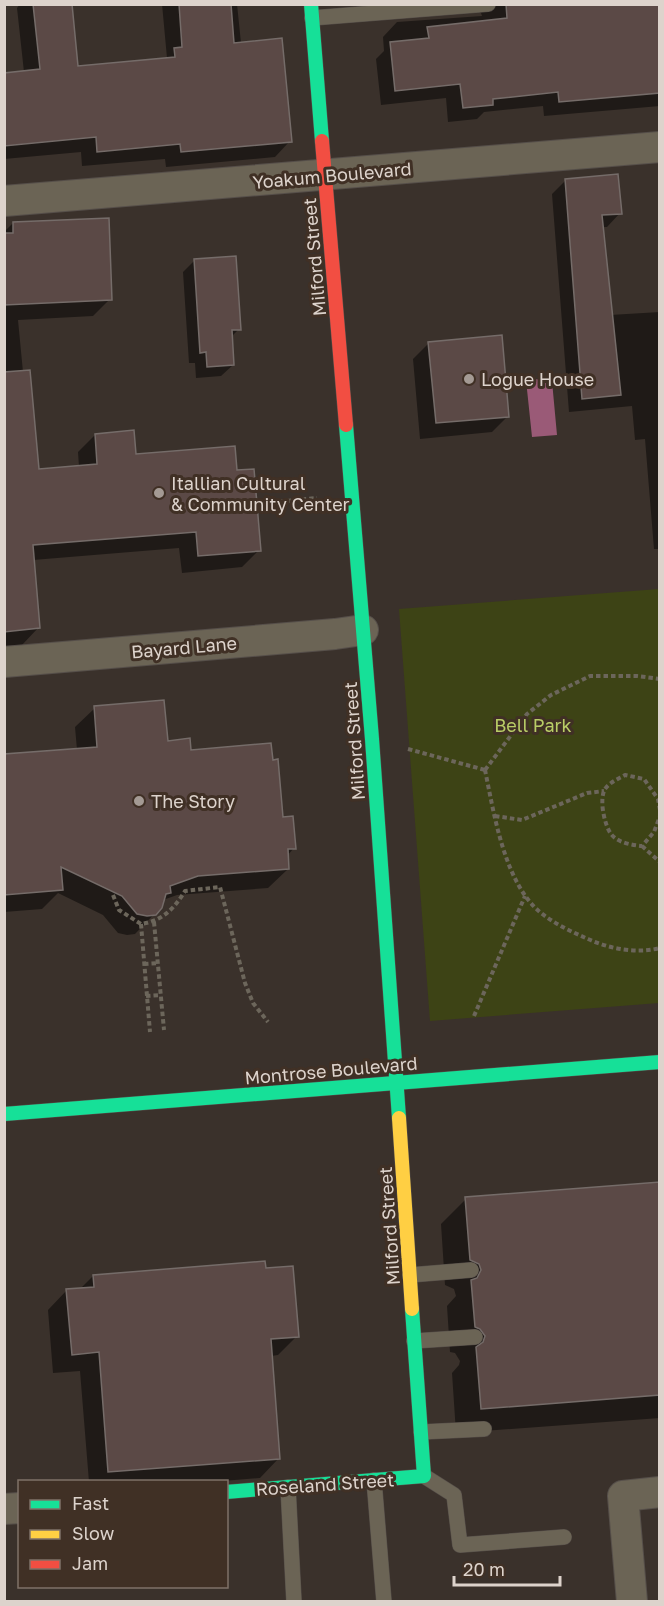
<svg xmlns="http://www.w3.org/2000/svg" width="664" height="1606" viewBox="0 0 664 1606" font-family="'Golos Text',sans-serif">
  <style>
    .green { fill: #3d4315 }
    .water { fill: #9a5a77 }
    .shadow { fill: #0007 }
    .building { fill: #5b4946; stroke: #756c69; stroke-width: 1.5 }
    .lines { fill: none; stroke-linecap: round; stroke-linejoin: round }
    .lane-casing { stroke: #564f4a; stroke-width: 16 }
    .street-casing { stroke: #564f4a; stroke-width: 32 }
    .fast-casing { stroke: #564f4a; stroke-width: 15 }
    .slow-casing { stroke: #564f4a; stroke-width: 15 }
    .jam-casing { stroke: #564f4a; stroke-width: 15 }
    .path { stroke: #6c665b; stroke-width: 4; stroke-dasharray: 4.5 3; stroke-linecap: butt }
    .lane { stroke: #6b6455; stroke-width: 15 }
    .street { stroke: #6b6455; stroke-width: 30 }
    .fast { stroke: #16e098; stroke-width: 14 }
    .slow { stroke: #ffcf43; stroke-width: 14 }
    .jam { stroke: #f24e42; stroke-width: 14 }
    .poi-dot { fill: #a49a94; stroke: #403025; stroke-width: 2 }
    .labels { text-anchor: middle; dominant-baseline: central; stroke-width: 6; stroke-linejoin: round; paint-order: stroke }
    .street-label { font-size: 18px; fill: #ddd3cc; stroke: #403025 }
    .poi-label { font-size: 18px; fill: #ddd3cc; stroke: #403025; text-anchor: start }
    .park-label { font-size: 18px; fill: #b9cd66; stroke: #403025 }
  </style>
  <rect width="100%" height="100%" fill="#3a312b"/>
  <polygon class="green" points="659,589 659,1003 430,1021 399,609"/>
  <polygon class="water" points="542,379 542,383 552,381 557,435 532,437 526,380"/>
  <g class="shadow">
    <polygon points="20,4 71,4 77,68 165,59 167,58 162,4 237,4 241,43 290,141 275,157 166,167 165,159 82,166 81,152 4,159 4,74 24,72 17,8"/>
    <polygon points="380,4 660,4 660,106 544,116 543,106 484,112 477,119 448,122 446,98 381,105 376,59 384,51 383,37 397,22 482,16 481,13 472,8 381,16"/>
    <polygon points="565,181 620,213 607,227 602,227 610,315 660,312 660,549 654,549 645,439 635,440 632,406 569,412 552,194"/>
    <polygon points="13,223 110,299 93,316 18,320 23,372 38,471 79,467 78,452 95,435 134,456 236,472 259,550 242,567 182,573 179,548 33,560 39,627 22,645 4,646 4,232"/>
    <polygon points="194,261 239,329 231,337 233,365 221,376 196,378 195,363 189,363 183,272"/>
    <polygon points="429,343 508,416 492,432 420,439 413,359"/>
    <polygon points="95,708 190,751 281,819 294,848 287,856 288,869 268,888 177,895 163,900 161,907 135,934 127,935 118,933 103,915 58,893 42,909 4,912 4,755 77,750 75,727"/>
    <polygon points="660,1184 660,1418 456,1433 452,1373 459,1365 460,1361 455,1353 450,1352 447,1306 456,1296 454,1289 445,1285 441,1224 466,1199"/>
    <polygon points="93,1276 297,1336 278,1355 271,1356 279,1458 260,1478 210,1482 89,1482 80,1371 53,1373 48,1310 67,1290 80,1289"/>
  </g>
  <g class="building">
    <polygon points="33,4 72,4 78,66 175,57 174,48 182,47 179,4 231,4 234,43 282,38 292,142 181,152 180,144 97,152 96,137 4,146 4,73 40,69"/>
    <polygon points="506,4 660,4 660,93 559,102 558,92 493,99 493,105 463,108 460,84 395,91 390,42 429,38 427,27 507,18"/>
    <polygon points="618,174 622,214 602,215 621,395 582,399 565,179"/>
    <polygon points="109,218 112,300 4,305 4,233 13,233 13,222"/>
    <polygon points="236,256 241,330 232,330 234,365 207,367 206,352 200,353 194,259"/>
    <polygon points="502,335 509,417 436,423 428,342"/>
    <polygon points="30,370 39,469 97,464 95,434 134,430 136,454 235,446 237,470 254,469 261,551 198,556 196,532 33,545 40,628 4,632 4,372"/>
    <polygon points="164,700 168,741 190,738 191,750 271,743 273,760 278,759 283,817 293,816 296,849 288,849 289,869 198,876 170,886 171,893 166,894 162,908 156,915 147,916 137,914 122,896 61,867 63,890 4,895 4,754 97,747 94,706"/>
    <polygon points="660,1182 660,1395 481,1409 476,1347 483,1342 485,1336 480,1329 475,1327 471,1280 477,1278 481,1270 479,1264 470,1260 465,1197"/>
    <polygon points="265,1261 266,1268 293,1266 299,1337 271,1339 280,1459 108,1472 99,1352 72,1355 66,1289 94,1287 93,1275"/>
  </g>
  <g class="lines">
    <defs>
      <g id="lane">
        <polyline points="312,18 488,4"/>
        <polyline points="410,1275 471,1270"/>
        <polyline points="414,1341 475,1337"/>
        <polyline points="421,1432 484,1429"/>
        <polyline points="424,1476 454,1495 460,1545 564,1537"/>
        <polyline points="374,1480 384,1602"/>
        <polyline points="288,1487 294,1602"/>
      </g>
      <g id="street">
        <polyline points="4,201 660,147"/>
        <polyline points="4,662 335,634 363,630"/>
        <polyline points="4,1509 20,1508"/>
        <polyline points="632,1602 623,1496 660,1492"/>
      </g>
      <g id="fast">
        <polyline points="311,4 322,141"/>
        <polyline points="346,425 372,739 399,1118"/>
        <polyline points="4,1114 660,1062"/>
        <polyline points="226,1492 424,1476 412,1309"/>
      </g>
      <polyline id="slow" points="399,1118 412,1309"/>
      <polyline id="jam" points="322,141 346,425"/>
    </defs>
    <use href="#lane" class="lane-casing"/>
    <use href="#street" class="street-casing"/>
    <use href="#fast" class="fast-casing"/>
    <use href="#slow" class="slow-casing"/>
    <use href="#jam" class="jam-casing"/>
    <g class="path">
      <polyline points="257,504 317,498"/>
      <polyline points="408,749 485,770"/>
      <path d="M 485,770 C 494,813 504,883 541,913 C 555,924 572,932 588,939 C 610,949 637,954 660,948"/>
      <polyline points="485,770 527,714 551,695 590,676 637,676 660,679"/>
      <path d="M 660,810 L 658,799 L 644,779 L 625,775 C 618,779 610,782 605,789 C 599,799 604,824 611,834 C 618,843 632,845 642,846 L 654,832 L 660,816"/>
      <polyline points="495,816 522,820 587,793 604,791"/>
      <polyline points="642,846 660,862"/>
      <path d="M 113,895 L 119,910 L 141,924 C 162,921 174,909 185,891 L 220,887 L 245,983 L 253,1003 L 268,1022"/>
      <polyline points="154,922 164,1030"/>
      <polyline points="141,924 150,1032"/>
      <polyline points="144,964 158,963"/>
      <polyline points="146,996 161,995"/>
      <polyline points="474,1016 525,896"/>
    </g>
    <use href="#lane" class="lane"/>
    <use href="#street" class="street"/>
    <use href="#fast" class="fast"/>
    <use href="#slow" class="slow"/>
    <use href="#jam" class="jam"/>
  </g>
  <g class="poi-dot">
    <circle cx="469" cy="379" r="6"/>
    <circle cx="159" cy="493" r="6"/>
    <circle cx="139" cy="801" r="6"/>
  </g>
  <g class="labels">
    <g class="street-label">
      <text transform="translate(332 175) rotate(-5)">Yoakum Boulevard</text>
      <text transform="translate(314 257) rotate(-95)">Milford Street</text>
      <text transform="translate(184 647) rotate(-5)">Bayard Lane</text>
      <text transform="translate(354 741) rotate(-94)">Milford Street</text>
      <text transform="translate(331 1070) rotate(-5)">Montrose Boulevard</text>
      <text transform="translate(389 1226) rotate(-94)">Milford Street</text>
      <text transform="translate(325 1484) rotate(-4)">Roseland Street</text>
    </g>
    <g class="poi-label">
      <text x="481" y="379">Logue House</text>
      <text x="171" y="483">Itallian Cultural<tspan x="171" dy="21">&amp; Community Center</tspan></text>
      <text x="151" y="801">The Story</text>
    </g>
    <g class="park-label">
      <text x="533" y="725">Bell Park</text>
    </g>
  </g>
  <rect width="664" height="1606" fill="none" stroke="#ddd3cc" stroke-width="12"/>
  <rect x="18" y="1480" width="210" height="108" fill="#403025" stroke="#7f7168" stroke-width="1.5"/>
  <rect x="30" y="1500" width="30" height="9" fill="#16e098" stroke="#7f7168" stroke-width="1.5"/>
  <text x="72" y="1510" font-size="18" fill="#ddd3cc">Fast</text>
  <rect x="30" y="1530" width="30" height="9" fill="#ffcf43" stroke="#7f7168" stroke-width="1.5"/>
  <text x="72" y="1540" font-size="18" fill="#ddd3cc">Slow</text>
  <rect x="30" y="1560" width="30" height="9" fill="#f24e42" stroke="#7f7168" stroke-width="1.5"/>
  <text x="72" y="1570" font-size="18" fill="#ddd3cc">Jam</text>
  <path d="M454 1576v9h106v-9" fill="none" stroke="#ddd3cc" stroke-width="3"/>
  <text x="463" y="1576" font-size="18" fill="#ddd3cc" stroke="#403025" stroke-width="4.5" paint-order="stroke">20 m</text>
</svg>
